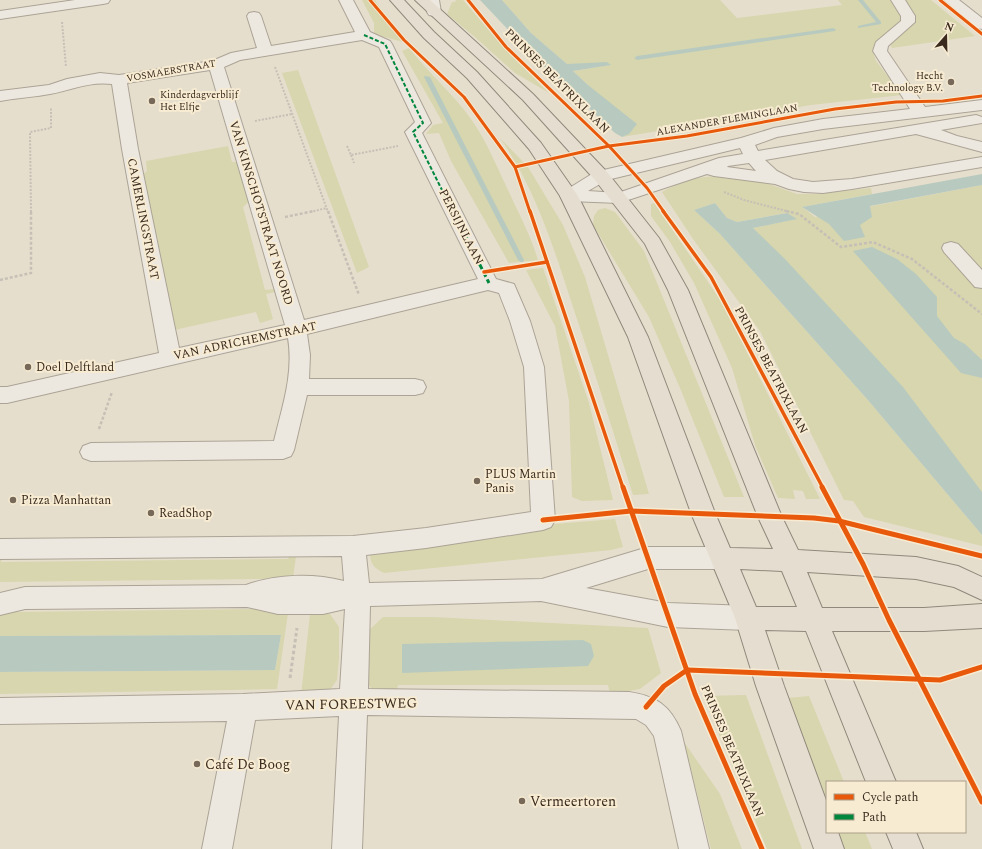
<svg xmlns="http://www.w3.org/2000/svg" width="982" height="849" viewBox="0 0 982 849" font-family="Spectral,serif">
  <style>
    .green { fill: #d7d6ae; fill-rule: evenodd }
    .water { fill: #b8cabf }
    .lines { fill: none; stroke-linecap: round; stroke-linejoin: round }
    .stream { fill: #b8cabf; fill-rule: evenodd }
    .minor-casing { stroke: #aba396; stroke-width: 2 }
    .major-casing { stroke: #90887c; stroke-width: 2 }
    .path-far2 { stroke: #c6bfb6; stroke-width: 2; stroke-dasharray: 2 1.5; stroke-linecap: butt }
    .path-far1 { stroke: #c6bfb6; stroke-width: 2.5; stroke-dasharray: 3 2; stroke-linecap: butt }
    .path { stroke: #c6bfb6; stroke-width: 3; stroke-dasharray: 3.5 2.5; stroke-linecap: butt }
    .minor { fill: #ede8df; fill-rule: evenodd }
    .major { fill: #e5ded0; fill-rule: evenodd }
    .quiet-far1 { stroke: #00873e; stroke-width: 2; stroke-dasharray: 4 2; stroke-linecap: butt }
    .quiet { stroke: #00873e; stroke-width: 3; stroke-dasharray: 5.5 3; stroke-linecap: butt }
    .cycleway-far2-casing { stroke: #f7ebd2; stroke-width: 5 }
    .cycleway-far1-casing { stroke: #f7ebd2; stroke-width: 6 }
    .cycleway-casing { stroke: #f7ebd2; stroke-width: 8 }
    .cycleway-far2 { stroke: #e8590c; stroke-width: 3 }
    .cycleway-far1 { stroke: #e8590c; stroke-width: 3.5 }
    .cycleway { stroke: #e8590c; stroke-width: 5 }
    .poi-dot { fill: #76695a; stroke: #f7ebd2; stroke-width: 1.5 }
    .labels { text-anchor: middle; dominant-baseline: central; stroke-width: 4; stroke-linejoin: round; paint-order: stroke }
    .far-street-label { font-size: 10px; fill: #3a2a1d; stroke: #f7ebd2 }
    .far-poi-label { font-size: 10px; fill: #3a2a1d; stroke: #f7ebd2; text-anchor: end }
    .street-label { font-size: 12px; fill: #3a2a1d; stroke: #f7ebd2 }
    .poi-label { font-size: 12px; fill: #3a2a1d; stroke: #f7ebd2; text-anchor: start }
    .near-street-label { font-size: 14px; fill: #3a2a1d; stroke: #f7ebd2 }
    .near-poi-label { font-size: 14px; fill: #3a2a1d; stroke: #f7ebd2; text-anchor: start }
  </style>
  <rect width="100%" height="100%" fill="#e6decc"/>
  <g class="green">
    <polygon points="362,0 375,0 403,42 374,34 374,23"/>
    <polygon points="456,0 463,0 504,48 549,93 515,73 476,38 447,14 452,2 455,2"/>
    <polygon points="502,0 720,0 737,18 842,5 838,0 931,0 975,36 892,48 885,35 874,45 874,55 876,61 902,95 811,105 622,137 629,134 588,85 573,71 610,65 567,64 531,33"/>
    <path d="M 409,48 C 429,74 454,94 473,122 C 487,142 497,167 508,190 C 518,212 531,236 538,260 L 509,263 L 451,161 L 439,133 L 426,134 L 433,125 L 443,123 L 402,51 Z"/>
    <polygon points="298,70 369,267 357,273 282,73"/>
    <path d="M 500,138 L 528,167 L 563,225 L 585,277 L 649,494 L 633,495 C 613,432 594,369 573,307 C 554,249 536,189 500,138 Z"/>
    <polygon points="228,146 232,162 241,162 251,200 243,207 265,290 274,289 275,292 266,294 273,319 260,323 256,312 174,330 157,236 147,233 139,178 147,171 146,161"/>
    <path d="M 720,176 L 766,183 L 797,194 L 818,194 L 871,188 L 872,194 L 802,207 L 815,217 L 982,185 L 982,496 L 753,228 L 796,219 L 786,213 L 737,222 L 727,218 L 715,203 L 694,210 L 720,234 L 867,399 L 982,535 L 982,546 L 864,517 L 853,501 L 844,500 L 760,331 L 693,239 L 662,192 C 684,180 695,177 720,176 Z"/>
    <polygon points="654,203 723,304 820,499 806,499 803,491 793,490 795,499 778,498 755,445 732,368 694,283 670,242 651,216 651,204"/>
    <polygon points="605,208 615,212 644,251 744,497 724,497 680,388 649,317 593,225 594,216 598,210"/>
    <polygon points="543,268 589,403 613,500 582,501 572,497 569,401 555,326 526,270"/>
    <path d="M 615,519 L 623,547 L 611,550 L 384,573 C 374,568 370,564 370,553 L 555,524 Z"/>
    <polygon points="0,556 3,556 1,562 288,559 289,557 296,557 293,577 260,579 0,582"/>
    <polygon points="258,609 288,613 277,689 0,694 0,672 275,670 281,635 0,636 0,614 13,612"/>
    <polygon points="310,614 330,614 339,627 339,659 337,680 327,694 301,695"/>
    <path d="M 383,617 L 433,617 L 648,628 L 661,673 L 640,689 L 610,694 L 608,685 L 398,685 L 396,693 L 374,692 L 363,677 L 366,633 ZM 402,645 L 588,666 L 403,653 Z"/>
    <polygon points="746,695 802,849 767,849 703,696"/>
    <polygon points="809,696 844,782 827,782 827,803 787,698"/>
    <polygon points="684,742 720,794 742,849 711,849"/>
    <polygon points="838,832 865,832 872,849 844,849"/>
  </g>
  <g class="water">
    <polygon points="480,0 502,0 531,33 567,64 607,62 611,65 573,71 588,85 637,124 629,134 622,137 615,133 533,56"/>
    <polygon points="982,174 982,185 870,206 872,217 860,225 865,237 844,241 829,224 802,207"/>
    <polygon points="715,203 727,218 737,222 787,213 797,219 753,228 785,259 903,387 982,492 982,535 867,399 720,234 694,210"/>
    <polygon points="872,247 897,259 916,274 937,297 937,316 954,338 965,344 982,360 982,378 961,373 853,251"/>
    <polygon points="281,635 275,670 0,672 0,636"/>
    <polygon points="583,640 591,644 594,656 588,666 402,673 402,644"/>
  </g>
  <g class="lines">
    <g class="stream">
      <polygon points="858,0 863,0 881,22 881,24 858,28 858,26 876,22"/>
      <polygon points="833,28 836,30 835,31 637,60 634,58 637,56"/>
      <polygon points="425,76 430,77 524,260 523,262 521,262 518,260 424,77"/>
    </g>
    <defs>
      <g id="minor">
        <polygon points="75,0 110,0 108,3 103,4 0,19 0,11"/>
        <path d="M 339,0 L 353,0 L 370,32 L 390,41 L 392,44 L 431,123 L 422,133 L 496,279 L 514,284 L 530,321 L 544,367 L 555,520 L 551,527 L 543,530 L 426,548 L 366,555 L 369,583 L 542,579 L 648,547 L 723,547 L 732,551 L 735,558 L 732,565 L 723,569 L 648,569 L 586,588 L 668,603 L 748,606 L 757,610 L 761,618 L 757,626 L 748,630 L 668,627 L 541,601 L 370,606 L 368,689 L 629,692 C 656,696 670,705 681,731 L 709,849 L 679,849 L 654,736 L 646,725 L 636,719 L 367,715 L 362,849 L 332,849 L 339,716 L 255,720 L 232,849 L 202,849 L 227,721 L 0,724 L 0,698 L 243,694 L 340,689 L 345,609 L 323,614 L 278,614 L 247,607 L 25,609 L 0,615 L 0,593 L 25,587 L 246,585 C 276,574 313,573 344,581 L 342,556 L 0,559 L 0,539 L 353,536 L 426,528 L 531,512 L 524,367 L 510,321 L 499,293 L 488,290 L 307,334 L 310,355 L 309,379 L 415,379 L 423,381 L 426,387 L 423,393 L 415,395 L 307,395 L 294,450 L 291,456 L 283,459 L 91,461 L 83,458 L 80,452 L 83,446 L 91,443 L 274,441 C 282,407 294,374 288,338 L 7,403 L 0,403 L 0,387 L 7,387 L 159,353 L 122,149 L 112,84 C 90,81 71,90 50,94 C 34,97 17,98 0,101 L 0,91 L 49,85 L 67,79 L 100,73 L 119,75 L 212,61 L 231,53 L 257,48 L 247,16 L 249,13 L 254,12 L 259,13 L 261,16 L 271,46 L 355,32 ZM 362,40 L 379,47 L 415,122 L 405,132 L 478,279 L 304,320 L 224,67 L 240,60 ZM 210,70 L 285,325 L 179,348 L 138,149 L 127,83 Z"/>
        <polygon points="425,0 439,0 441,12 439,15 434,16 429,15 427,12"/>
        <path d="M 891,0 L 905,0 L 915,16 L 915,22 L 888,46 L 887,51 L 925,107 L 982,100 L 982,110 L 823,129 L 777,137 L 755,145 L 758,151 L 976,115 L 982,117 L 982,123 L 941,130 L 957,136 L 982,142 L 982,152 L 916,134 L 765,160 L 777,171 L 793,179 L 813,182 L 852,179 L 982,157 L 982,167 L 852,189 L 823,193 L 804,192 L 789,189 L 775,184 L 714,176 L 707,174 L 619,203 L 569,201 L 563,200 L 560,196 L 563,192 L 595,172 L 741,138 L 774,128 L 823,119 L 910,109 L 873,51 L 876,42 L 901,21 L 901,16 ZM 740,148 L 743,154 L 719,158 L 618,193 L 588,191 L 607,180 ZM 749,163 L 756,171 L 727,167 L 728,166 Z"/>
        <polygon points="944,0 959,0 982,18 982,29 977,28"/>
        <polygon points="951,242 958,244 982,270 982,288 975,287 944,252 942,248 944,244"/>
      </g>
      <g id="major">
        <path d="M 390,0 L 404,0 L 434,32 L 477,72 L 541,143 L 578,196 L 648,337 L 715,513 L 730,548 L 773,549 L 758,517 L 668,290 L 645,244 L 595,180 L 523,100 L 415,0 L 430,0 L 533,94 L 607,172 L 659,238 L 688,290 L 782,517 L 798,550 L 916,557 L 958,566 L 982,577 L 982,600 L 954,587 L 916,579 L 807,572 L 822,608 L 924,608 L 982,604 L 982,628 L 924,631 L 832,631 L 896,782 L 866,782 L 806,631 L 765,630 L 784,686 L 827,803 L 827,832 L 838,832 L 844,849 L 814,849 L 756,686 L 735,618 L 691,513 L 628,337 L 560,196 L 529,149 L 467,78 L 424,38 ZM 740,569 L 782,571 L 797,607 L 756,607 Z"/>
        <polygon points="886,832 916,832 923,849 893,849"/>
      </g>
    </defs>
    <use href="#minor" class="minor-casing"/>
    <use href="#major" class="major-casing"/>
    <g class="path-far2">
      <polyline points="62,22 66,67"/>
      <polyline points="275,67 328,212"/>
      <polyline points="255,121 292,114"/>
      <polyline points="347,146 351,155 398,146"/>
      <polyline points="351,155 354,163"/>
      <polyline points="724,192 744,200 790,212"/>
      <polyline points="31,212 30,132 51,128 51,107"/>
      <polyline points="310,212 327,208"/>
    </g>
    <g class="path-far1">
      <polyline points="328,211 359,295"/>
      <polyline points="786,211 799,214 841,247 873,242 912,259 982,314"/>
      <polyline points="285,217 314,211"/>
      <polyline points="0,280 31,273 31,211"/>
      <polyline points="99,429 112,392"/>
    </g>
    <polyline class="path" points="290,678 297,628"/>
    <use href="#minor" class="minor"/>
    <use href="#major" class="major"/>
    <polyline class="quiet-far1" points="364,35 385,44 423,123 413,132 453,212"/>
    <polyline class="quiet" points="453,211 489,283"/>
    <defs>
      <g id="cycleway-far2">
        <polyline points="370,0 404,40 464,97 515,167 530,212"/>
        <polyline points="468,0 506,47 609,146 647,188 664,212"/>
        <polyline points="940,0 982,34"/>
        <polyline points="515,167 609,146 687,136 835,109 896,102 943,101 982,96"/>
      </g>
      <g id="cycleway-far1">
        <polyline points="530,211 623,488"/>
        <polyline points="663,211 711,277 823,488"/>
        <polyline points="484,272 547,262"/>
      </g>
      <g id="cycleway">
        <polyline points="623,487 695,694 762,849"/>
        <polyline points="822,487 863,564 889,620 982,802"/>
        <polyline points="543,520 631,511 814,518 839,521 982,556"/>
        <polyline points="687,670 940,680 982,667"/>
        <polyline points="646,707 664,686 687,670"/>
      </g>
    </defs>
    <use href="#cycleway-far2" class="cycleway-far2-casing"/>
    <use href="#cycleway-far1" class="cycleway-far1-casing"/>
    <use href="#cycleway" class="cycleway-casing"/>
    <use href="#cycleway-far2" class="cycleway-far2"/>
    <use href="#cycleway-far1" class="cycleway-far1"/>
    <use href="#cycleway" class="cycleway"/>
  </g>
  <g class="poi-dot">
    <circle cx="951" cy="82" r="4"/>
    <circle cx="152" cy="101" r="4"/>
    <circle cx="28" cy="367" r="4"/>
    <circle cx="477" cy="481" r="4"/>
    <circle cx="13" cy="500" r="4"/>
    <circle cx="151" cy="513" r="4"/>
    <circle cx="197" cy="764" r="4"/>
    <circle cx="522" cy="801" r="4"/>
  </g>
  <g class="labels">
    <g class="far-street-label">
      <text transform="translate(171 71) rotate(-10)">VOSMAERSTRAAT</text>
      <text transform="translate(727 120) rotate(-10)">ALEXANDER FLEMINGLAAN</text>
    </g>
    <g class="far-poi-label">
      <text x="943" y="76">Hecht<tspan x="943" dy="12">Technology B.V.</tspan></text>
      <text x="160" y="95" text-anchor="start">Kinderdagverblijf<tspan x="160" dy="12">Het Elfje</tspan></text>
    </g>
    <g class="street-label">
      <text transform="translate(557 81) rotate(45)">PRINSES BEATRIXLAAN</text>
      <text transform="translate(261 213) rotate(73)">VAN KINSCHOTSTRAAT NOORD</text>
      <text transform="translate(143 219) rotate(79)">CAMERLINGSTRAAT</text>
      <text transform="translate(461 227) rotate(63)">PERSIJNLAAN</text>
      <text transform="translate(245 341) rotate(-12)">VAN ADRICHEMSTRAAT</text>
      <text transform="translate(771 370) rotate(62)">PRINSES BEATRIXLAAN</text>
      <text transform="translate(732 751) rotate(67)">PRINSES BEATRIXLAAN</text>
    </g>
    <g class="poi-label">
      <text x="36" y="367">Doel Delftland</text>
      <text x="485" y="474">PLUS Martin<tspan x="485" dy="14">Panis</tspan></text>
      <text x="21" y="500">Pizza Manhattan</text>
      <text x="159" y="513">ReadShop</text>
    </g>
    <g class="near-street-label">
      <text transform="translate(351 704) rotate(-1)">VAN FOREESTWEG</text>
    </g>
    <g class="near-poi-label">
      <text x="205" y="764">Café De Boog</text>
      <text x="530" y="801">Vermeertoren</text>
    </g>
  </g>
  <rect x="826" y="781" width="140" height="52" fill="#f7ebd2" stroke="#ab9e8a"/>
  <rect x="834" y="794" width="20" height="6" fill="#e8590c" stroke="#ab9e8a"/>
  <text x="862" y="801" font-size="12" fill="#3a2a1d">Cycle path</text>
  <rect x="834" y="814" width="20" height="6" fill="#00873e" stroke="#ab9e8a"/>
  <text x="862" y="821" font-size="12" fill="#3a2a1d">Path</text>
  <g transform="translate(946 36) rotate(20)" stroke="#f7ebd2" stroke-width="3" paint-order="stroke">
  <path d="M0-3L7 15L0 10L-7 15Z" fill="#3a2a1d"/>
  <text y="-6" font-size="11" font-weight="bold" text-anchor="middle" fill="#3a2a1d">N</text>
  </g>
</svg>
